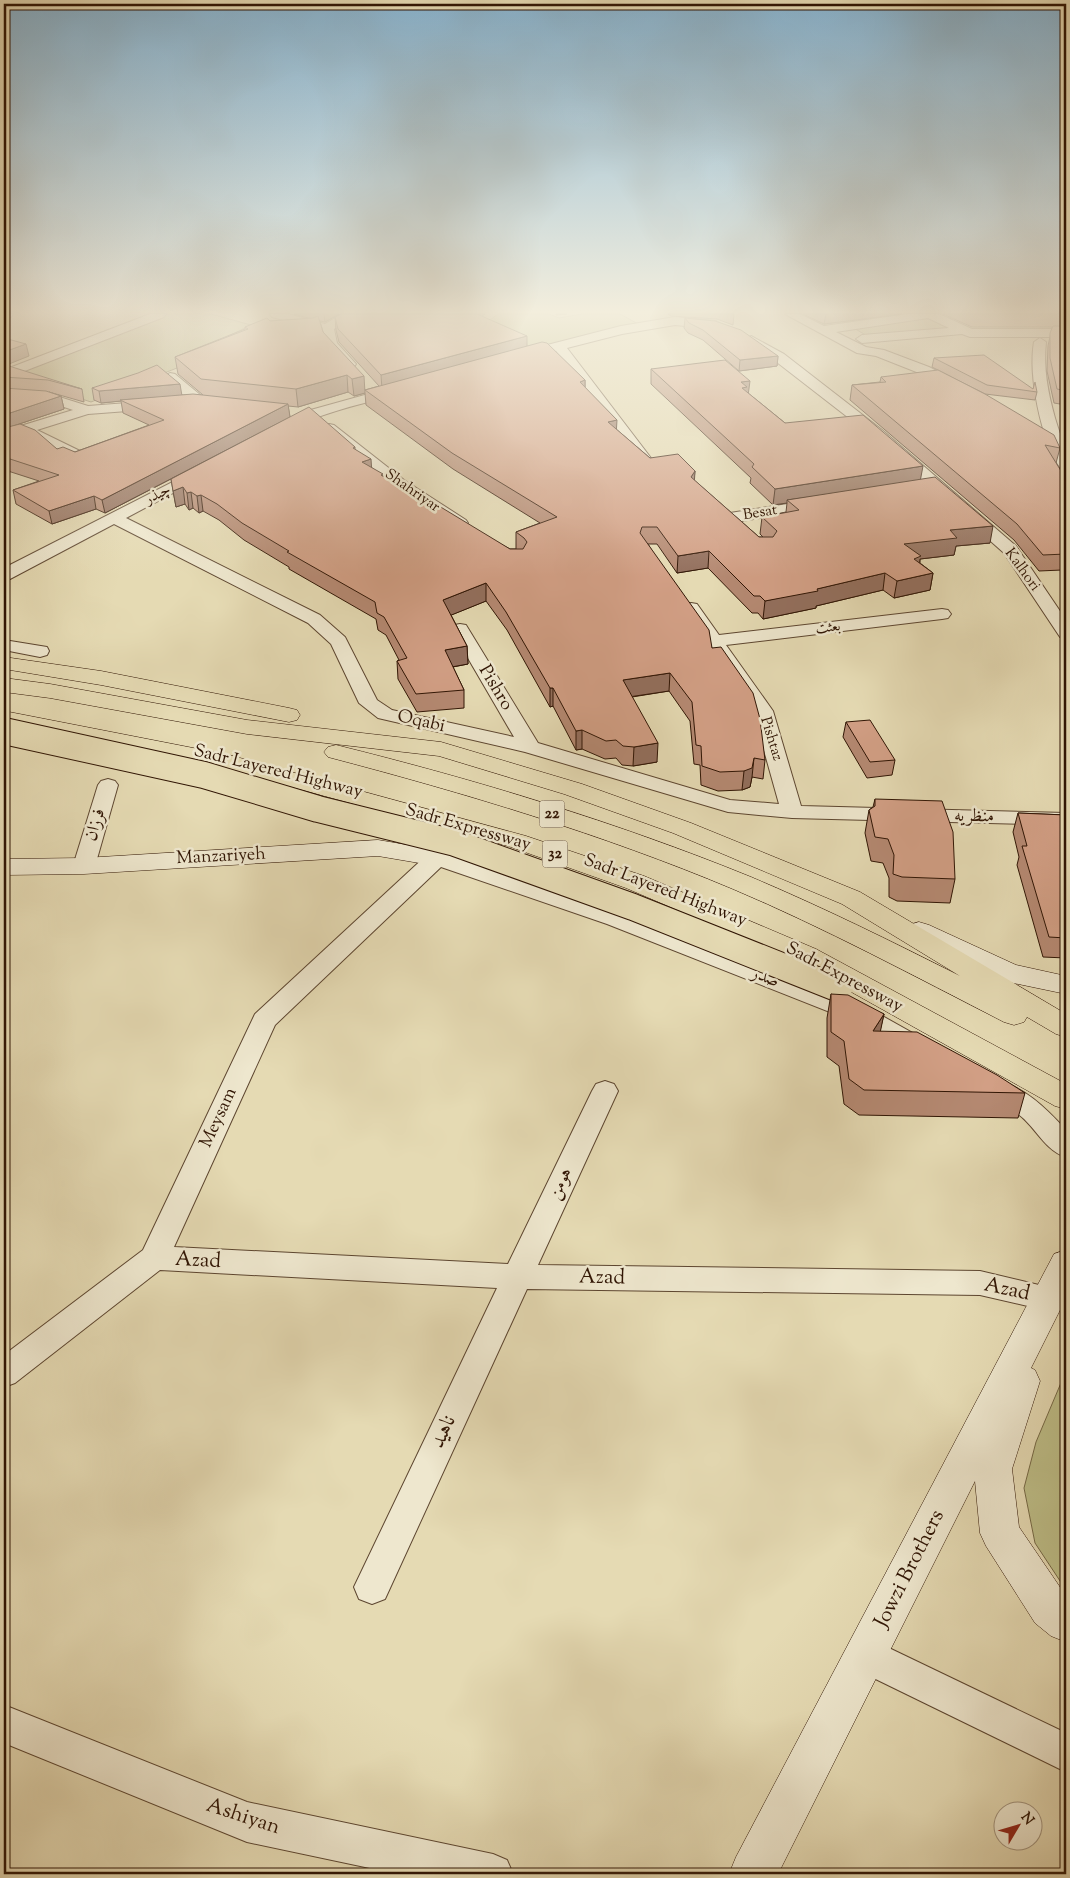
<svg xmlns="http://www.w3.org/2000/svg" width="1070" height="1878" viewBox="0 0 1070 1878" font-family="'Sorts Mill Goudy',Amiri,serif">
  <style>
    .green { fill: #bdbd87; stroke: #766946 }
    .lines { fill: none; stroke-linecap: round; stroke-linejoin: round }
    .street-casing { stroke: #5d4630; stroke-width: 2 }
    .secondary-casing { stroke: #301504; stroke-width: 1 }
    .highway-casing { stroke: #301504; stroke-width: 1 }
    .street { fill: #eee7ce; fill-rule: evenodd }
    .secondary { fill: #eee7ce; fill-rule: evenodd }
    .highway { fill: #e5dab3; fill-rule: evenodd }
    .highway-bridge-casing { stroke: #301504; stroke-width: 28; stroke-linecap: butt }
    .highway-bridge { stroke: #e5dab3; stroke-width: 26 }
    .wall { fill: #b58972; stroke: #301504; fill-rule: evenodd }
    .shaded-wall { fill: #936f5d; stroke: #301504 }
    .building { fill: #d29f85; stroke: #301504 }
    .labels { text-anchor: middle; dominant-baseline: central; stroke-width: 5; stroke-linejoin: round; paint-order: stroke }
    .far-street-label { font-size: 15px; fill: #301504; stroke: #eee7ce }
    .shield { fill: #eee7ce; stroke: #695441; stroke-width: 1 }
    .shield-label { font-size: 16px; font-weight: bold; fill: #301504 }
    .street-label { font-size: 18px; fill: #301504; stroke: #eee7ce }
    .near-street-label { font-size: 21px; fill: #301504; stroke: #eee7ce }
  </style>
  <rect width="100%" height="100%" fill="#e5dab3"/>
  <filter id="stains"><feTurbulence type="fractalNoise" baseFrequency=".004" numOctaves="4"/><feColorMatrix values="0 0 0 0 .2 0 0 0 0 .09 0 0 0 0 .02 0 0 0 .5 -.17"/></filter>
  <radialGradient id="worn" r=".72"><stop offset=".6" stop-color="#630" stop-opacity="0"/><stop offset="1" stop-color="#630" stop-opacity=".3"/></radialGradient>
  <g class="green">
    <polygon points="168,314 211,314 251,325 214,343 230,347 91,402 11,376"/>
    <polygon points="498,314 549,314 559,318 582,314 620,314 640,325 532,350 482,326"/>
    <polygon points="928,315 956,330 869,337 852,327"/>
    <polygon points="1066,1371 1066,1590 1035,1543 1024,1488 1036,1442"/>
  </g>
  <g class="lines">
    <defs>
      <g id="street">
        <polygon points="4,314 13,314 11,317 4,318"/>
        <polygon points="150,314 166,314 164,317 4,379 4,370"/>
        <polygon points="270,314 288,314 325,324 342,314 357,314 355,317 334,329 337,343 356,364 354,367 344,367 325,344 321,330 272,317"/>
        <polygon points="785,314 800,314 824,326 908,314 939,314 972,329 1066,329 1066,337 970,337 962,334 862,343 856,339 862,335 949,328 928,318 836,332 866,347 884,350 929,367 960,383 962,386 955,390 919,373 876,356 857,353"/>
        <polygon points="675,317 716,321 722,325 716,329 675,325 622,334 567,348 654,462 652,465 642,465 556,351 521,360 514,356 516,353 621,326"/>
        <polygon points="751,336 784,354 882,430 1016,546 1066,620 1066,638 1060,637 1004,553 872,436 774,360 747,343 745,340"/>
        <path d="M 1040,338 L 1046,342 C 1043,368 1048,393 1055,418 C 1061,438 1067,450 1066,471 L 1061,469 C 1041,441 1028,375 1034,342 Z"/>
        <polygon points="170,373 175,374 205,399 207,402 205,405 195,405 165,380 163,377"/>
        <path d="M 397,386 L 402,387 L 404,390 L 402,393 C 374,401 345,407 318,417 C 306,421 295,433 282,430 L 280,427 L 282,424 L 307,411 Z"/>
        <polygon points="4,391 50,394 88,406 154,401 161,405 154,409 88,414 37,430 80,451 82,454 80,457 75,458 23,435 4,440 4,431 73,410 49,402 4,399"/>
        <polygon points="329,424 334,425 404,480 466,520 468,523 466,526 454,526 394,486 324,431 322,428 324,425"/>
        <polygon points="200,468 205,470 208,473 205,476 126,518 320,615 345,637 377,700 392,710 514,737 451,629 454,625 460,624 466,625 538,743 730,800 779,804 753,711 682,608 685,604 691,603 697,604 719,635 942,609 948,610 951,614 948,618 942,619 726,645 773,711 801,806 1066,813 1066,825 792,818 728,812 525,752 378,718 359,703 331,644 308,623 114,524 10,579 4,580 4,568"/>
        <polygon points="819,499 825,501 827,504 825,507 730,523 724,521 722,518 724,515 730,513"/>
        <polygon points="4,640 47,647 49,651 47,655 40,657 4,650"/>
        <polygon points="108,779 115,781 118,785 95,866 92,871 84,873 76,871 73,866 98,785 101,781"/>
        <polygon points="437,851 531,881 623,914 868,1008 927,1041 931,1047 927,1053 918,1056 909,1053 850,1020 607,924 441,867 275,1025 174,1247 508,1264 592,1091 596,1084 605,1081 614,1084 618,1091 538,1265 980,1271 1060,1290 1064,1299 1060,1308 1049,1311 980,1295 527,1289 385,1599 372,1604 359,1599 354,1587 497,1288 160,1270 15,1383 4,1387 4,1355 143,1250 255,1014 429,853"/>
        <path d="M 993,1078 C 1025,1088 1044,1106 1066,1130 L 1066,1157 C 1045,1151 1035,1126 1018,1114 C 1006,1104 988,1102 980,1088 L 984,1081 Z"/>
        <polygon points="866,1637 1066,1733 1066,1772 853,1668 848,1655 853,1642"/>
        <polygon points="4,1705 247,1802 493,1854 507,1860 513,1874 398,1874 247,1842 4,1743"/>
      </g>
      <g id="secondary">
        <polygon points="378,840 437,850 446,853 450,858 446,863 437,866 378,856 84,874 4,875 4,859 84,858"/>
        <polygon points="919,922 929,925 1016,965 1066,976 1066,994 999,980 909,937 905,931 909,925"/>
        <polygon points="1066,1250 1066,1298 1031,1368 1035,1370 1040,1381 1012,1469 1019,1527 1066,1596 1066,1642 1051,1636 1035,1623 986,1546 980,1533 975,1481 778,1874 729,1874 736,1857 1054,1254"/>
      </g>
      <g id="highway">
        <polygon points="4,657 101,671 289,708 297,710 300,715 297,720 289,722 101,685 4,669"/>
        <path d="M 4,678 L 50,684 L 247,720 L 441,742 L 582,784 L 691,823 L 860,892 L 1066,1014 L 1066,1037 L 1056,1034 L 1027,1017 L 1024,1022 L 1014,1025 L 1004,1022 C 914,976 825,928 733,889 C 602,834 465,793 328,757 L 324,752 L 328,747 L 336,745 C 477,780 616,822 751,877 C 822,907 891,941 960,976 L 842,904 L 673,833 L 564,794 L 439,756 L 247,734 L 50,698 L 4,692 Z"/>
        <polygon points="4,711 229,755 526,836 644,876 816,949 1066,1084 1066,1109 1055,1106 796,961 626,888 508,846 218,767 4,725"/>
      </g>
    </defs>
    <use href="#street" class="street-casing"/>
    <use href="#secondary" class="secondary-casing"/>
    <use href="#highway" class="highway-casing"/>
    <use href="#street" class="street"/>
    <use href="#secondary" class="secondary"/>
    <use href="#highway" class="highway"/>
    <defs>
      <polyline id="highway-bridge" points="4,731 204,775 318,809 455,843 633,907 839,989"/>
    </defs>
    <use href="#highway-bridge" class="highway-bridge-casing"/>
    <use href="#highway-bridge" class="highway-bridge"/>
  </g>
  <g class="wall">
    <path d="M 294,314 L 339,314 L 325,322 L 320,321 L 323,332 L 365,390 L 379,386 L 339,342 L 336,330 L 335,317 L 485,314 L 482,316 L 527,346 L 585,380 L 585,387 L 616,429 L 650,458 L 695,471 L 694,480 L 759,537 L 763,537 L 760,534 L 762,517 L 786,512 L 787,503 L 773,505 L 750,483 L 751,478 L 651,384 L 651,369 L 748,393 L 785,423 L 920,479 L 990,543 L 956,546 L 954,555 L 920,559 L 920,563 L 933,573 L 930,590 L 894,598 L 883,590 L 816,606 L 816,608 L 763,619 L 758,613 L 752,613 L 708,568 L 677,573 L 657,544 L 648,544 L 712,648 L 765,760 L 763,779 L 752,777 L 750,787 L 742,790 L 718,791 L 701,785 L 700,765 L 694,764 L 690,721 L 669,691 L 632,697 L 657,762 L 633,766 L 622,765 L 616,758 L 605,759 L 582,749 L 576,750 L 553,706 L 550,707 L 507,630 L 486,601 L 451,615 L 467,646 L 468,664 L 453,667 L 464,690 L 464,708 L 417,712 L 398,679 L 397,661 L 399,660 L 386,635 L 378,630 L 376,619 L 289,569 L 289,567 L 244,540 L 219,520 L 203,511 L 199,513 L 193,508 L 189,510 L 185,504 L 176,507 L 171,479 L 105,513 L 96,509 L 52,524 L 16,504 L 13,490 L 39,481 L 8,471 L 4,469 L 4,367 L 82,389 L 84,402 L 49,392 L 61,396 L 64,409 L 16,425 L 57,449 L 75,452 L 149,425 L 123,413 L 121,401 L 101,403 L 94,400 L 92,388 L 181,395 L 203,395 L 178,374 L 175,357 L 245,329 L 245,327 L 270,321 L 312,319 ZM 348,392 L 354,396 L 365,393 L 366,405 L 453,469 L 540,523 L 516,532 L 516,549 L 510,549 L 429,506 L 383,476 L 372,468 L 355,449 L 355,447 L 290,417 L 288,406 L 298,407 Z"/>
    <polygon points="668,314 734,314 733,325 717,319 671,316"/>
    <polygon points="803,314 902,314 824,324"/>
    <polygon points="943,314 1066,314 1066,405 1054,403 1047,371 1048,346 1052,327 972,327"/>
    <polygon points="685,318 778,356 777,366 739,371 703,340 688,333 684,328"/>
    <polygon points="934,358 1037,392 1035,400 985,394 932,367"/>
    <polygon points="881,377 1060,448 1056,463 1066,479 1066,575 1062,570 1039,571 1014,540 850,400 852,385 880,382"/>
    <polygon points="846,722 895,760 892,775 867,778 843,737"/>
    <polygon points="875,799 955,879 950,903 897,901 889,897 889,878 883,863 871,861 865,833 869,810 873,807"/>
    <polygon points="1018,813 1066,815 1066,958 1043,957 1017,865 1019,857 1013,832"/>
    <polygon points="831,994 884,1014 880,1031 1025,1093 1018,1118 859,1115 844,1104 839,1066 827,1057 827,1018"/>
  </g>
  <g class="shaded-wall">
    <polygon points="324,314 339,314 325,322"/>
    <polygon points="556,314 567,314 556,315"/>
    <polygon points="826,314 902,314 824,324"/>
    <polygon points="527,336 527,350 382,389 381,375"/>
    <polygon points="26,344 29,356 4,366 4,352"/>
    <polygon points="778,356 777,366 739,371 740,360"/>
    <polygon points="347,375 348,392 298,407 296,389"/>
    <polygon points="364,376 365,393 354,396 352,379"/>
    <polygon points="585,380 585,395 580,382"/>
    <polygon points="750,381 748,396 746,402 741,382"/>
    <polygon points="180,384 182,396 120,400 121,401 101,403 99,391"/>
    <polygon points="61,396 64,409 4,429 4,415"/>
    <polygon points="288,404 290,417 105,513 102,500"/>
    <polygon points="617,420 616,436 608,422"/>
    <polygon points="371,459 372,475 362,462"/>
    <polygon points="923,466 920,482 787,500 787,503 773,505 775,489"/>
    <polygon points="695,471 694,487 691,477"/>
    <polygon points="183,487 185,504 176,507 173,491"/>
    <polygon points="191,492 193,508 189,510 187,493"/>
    <polygon points="201,495 203,511 199,513 197,496"/>
    <polygon points="94,496 96,509 52,524 49,511"/>
    <polygon points="993,526 990,543 956,546 954,555 920,559 918,573 904,544 950,530"/>
    <polygon points="709,551 708,568 677,573 678,556"/>
    <polygon points="885,573 883,590 816,606 816,608 763,619 765,601"/>
    <polygon points="933,573 930,590 894,598 897,581"/>
    <polygon points="486,583 486,601 444,618 443,600"/>
    <polygon points="467,646 468,664 446,668 445,650"/>
    <polygon points="670,673 669,691 622,698 623,680"/>
    <polygon points="550,688 553,688 553,706 550,707"/>
    <polygon points="582,730 582,749 576,750 576,731"/>
    <polygon points="658,743 657,762 633,766 634,747"/>
    <polygon points="754,758 752,777 750,787 742,790 744,771"/>
    <polygon points="884,1014 879,1038 873,1031"/>
  </g>
  <g class="building">
    <polygon points="341,314 477,314 527,336 381,375 338,329 335,317"/>
    <polygon points="318,316 323,332 364,376 352,379 347,375 296,389 201,379 175,357 248,329 245,327 267,318 270,321 313,318"/>
    <polygon points="685,318 715,321 741,330 778,356 740,360 703,330 689,323"/>
    <polygon points="1053,326 1066,326 1066,391 1057,389 1050,358 1050,333"/>
    <polygon points="4,338 26,344 4,352"/>
    <polygon points="542,342 547,343 585,380 580,382 617,420 608,422 650,458 678,454 695,471 691,477 759,537 773,537 777,531 762,517 799,510 787,500 935,477 993,526 950,530 957,538 904,544 921,556 914,559 933,573 897,581 885,573 817,589 818,591 765,601 760,596 754,596 709,551 678,556 657,527 642,527 640,533 709,630 712,648 721,647 753,693 760,719 765,760 754,758 752,768 744,771 720,772 702,766 701,746 696,745 692,702 670,673 623,680 658,743 634,747 623,746 616,740 606,741 582,730 576,731 553,688 550,688 506,612 486,583 443,600 467,646 445,650 464,690 416,694 397,661 407,658 384,617 377,613 375,602 287,552 289,551 242,523 217,504 201,495 197,496 191,492 187,493 183,487 173,491 171,479 309,407 355,447 353,448 371,459 362,462 383,474 381,475 429,506 439,506 510,549 523,549 527,542 524,538 516,532 557,517 452,453 365,390"/>
    <polygon points="984,355 1033,389 1035,382 1037,392 987,385 934,358"/>
    <polygon points="725,360 750,381 741,382 747,387 742,388 785,423 863,415 923,466 775,489 752,467 754,464 651,369"/>
    <polygon points="157,365 180,384 99,391 92,388 138,373"/>
    <polygon points="9,366 82,389 48,380 4,377 4,367"/>
    <polygon points="938,370 985,394 1054,435 1060,448 1045,445 1066,479 1066,554 1043,555 1017,524 852,385 886,382 881,377"/>
    <polygon points="4,388 46,391 61,396 4,415"/>
    <polygon points="193,394 288,404 102,500 94,496 49,511 13,490 59,475 4,457 4,428 20,424 35,430 57,449 63,447 75,452 164,420 120,400"/>
    <polygon points="870,720 895,760 870,762 846,722"/>
    <polygon points="875,799 942,801 953,832 955,879 902,877 893,874 894,855 888,839 875,837 869,810 875,806"/>
    <polygon points="1018,813 1066,815 1066,938 1049,937 1022,846 1027,846"/>
    <polygon points="831,994 848,995 884,1014 873,1031 917,1032 997,1075 1025,1093 864,1090 849,1079 844,1041 831,1032"/>
  </g>
  <linearGradient id="sky" x2="0" y2="1"><stop stop-color="#88b6d4"/><stop offset="0.54" stop-color="#f3eedd"/><stop offset="1" stop-color="#f3eedd" stop-opacity="0"/></linearGradient>
  <rect width="1070" height="577" fill="url(#sky)"/>
  <g class="labels">
    <g class="far-street-label">
      <text transform="translate(412 491) rotate(35)">Shahriyar</text>
      <text transform="translate(158 495) rotate(-27)">چیذر</text>
      <text transform="translate(760 513) rotate(-9)">Besat</text>
      <text transform="translate(1022 570) rotate(54)">Kalhori</text>
      <text transform="translate(828 628) rotate(-7)">بعثت</text>
      <text transform="translate(771 739) rotate(73)">Pishtaz</text>
    </g>
    <g class="shield">
      <rect x="539.5" y="800.5" width="25" height="27" rx="4"/>
      <rect x="542.5" y="840.5" width="25" height="27" rx="4"/>
    </g>
    <g class="shield-label">
      <text x="552" y="814">22</text>
      <text x="555" y="854">32</text>
    </g>
    <g class="street-label">
      <text transform="translate(495 688) rotate(59)">Pishro</text>
      <text transform="translate(421 722) rotate(13)">Oqabi</text>
      <text transform="translate(278 772) rotate(14)">Sadr Layered Highway</text>
      <text transform="translate(974 817) rotate(1)">منظریه</text>
      <text transform="translate(96 825) rotate(-73)">فرزان</text>
      <text transform="translate(468 828) rotate(16)">Sadr Expressway</text>
      <text transform="translate(221 857) rotate(-3)">Manzariyeh</text>
      <text transform="translate(665 891) rotate(21)">Sadr Layered Highway</text>
      <text transform="translate(765 978) rotate(21)">صدر</text>
      <text transform="translate(844 978) rotate(28)">Sadr Expressway</text>
      <text transform="translate(219 1118) rotate(-65)">Meysam</text>
      <text transform="translate(561 1184) rotate(-65)">هومن</text>
    </g>
    <g class="near-street-label">
      <text transform="translate(198 1261) rotate(3)">Azad</text>
      <text transform="translate(602 1278) rotate(1)">Azad</text>
      <text transform="translate(1007 1290) rotate(12)">Azad</text>
      <text transform="translate(444 1432) rotate(-65)">ناهید</text>
      <text transform="translate(910 1569) rotate(-63)">Jowzi Brothers</text>
      <text transform="translate(243 1817) rotate(18)">Ashiyan</text>
    </g>
  </g>
  <rect width="1070" height="1878" fill="none" stroke="#e5dab3" stroke-width="20"/>
  <rect x="5" y="5" width="1060" height="1868" fill="none" stroke="#301504" stroke-width="2.5"/>
  <rect x="10" y="10" width="1050" height="1858" fill="none" stroke="#301504"/>
  <g transform="translate(1018 1826) rotate(52)"><circle r="24" fill="#eee7ce" stroke="#a2937d"/>
  <path d="M0-4L9 19L0 12L-9 19Z" fill="#8f2418"/>
  <text y="-8" font-size="14" font-weight="bold" text-anchor="middle" fill="#301504">N</text>
  </g>
  <rect width="100%" height="100%" filter="url(#stains)"/>
  <rect width="100%" height="100%" fill="url(#worn)"/>
</svg>
